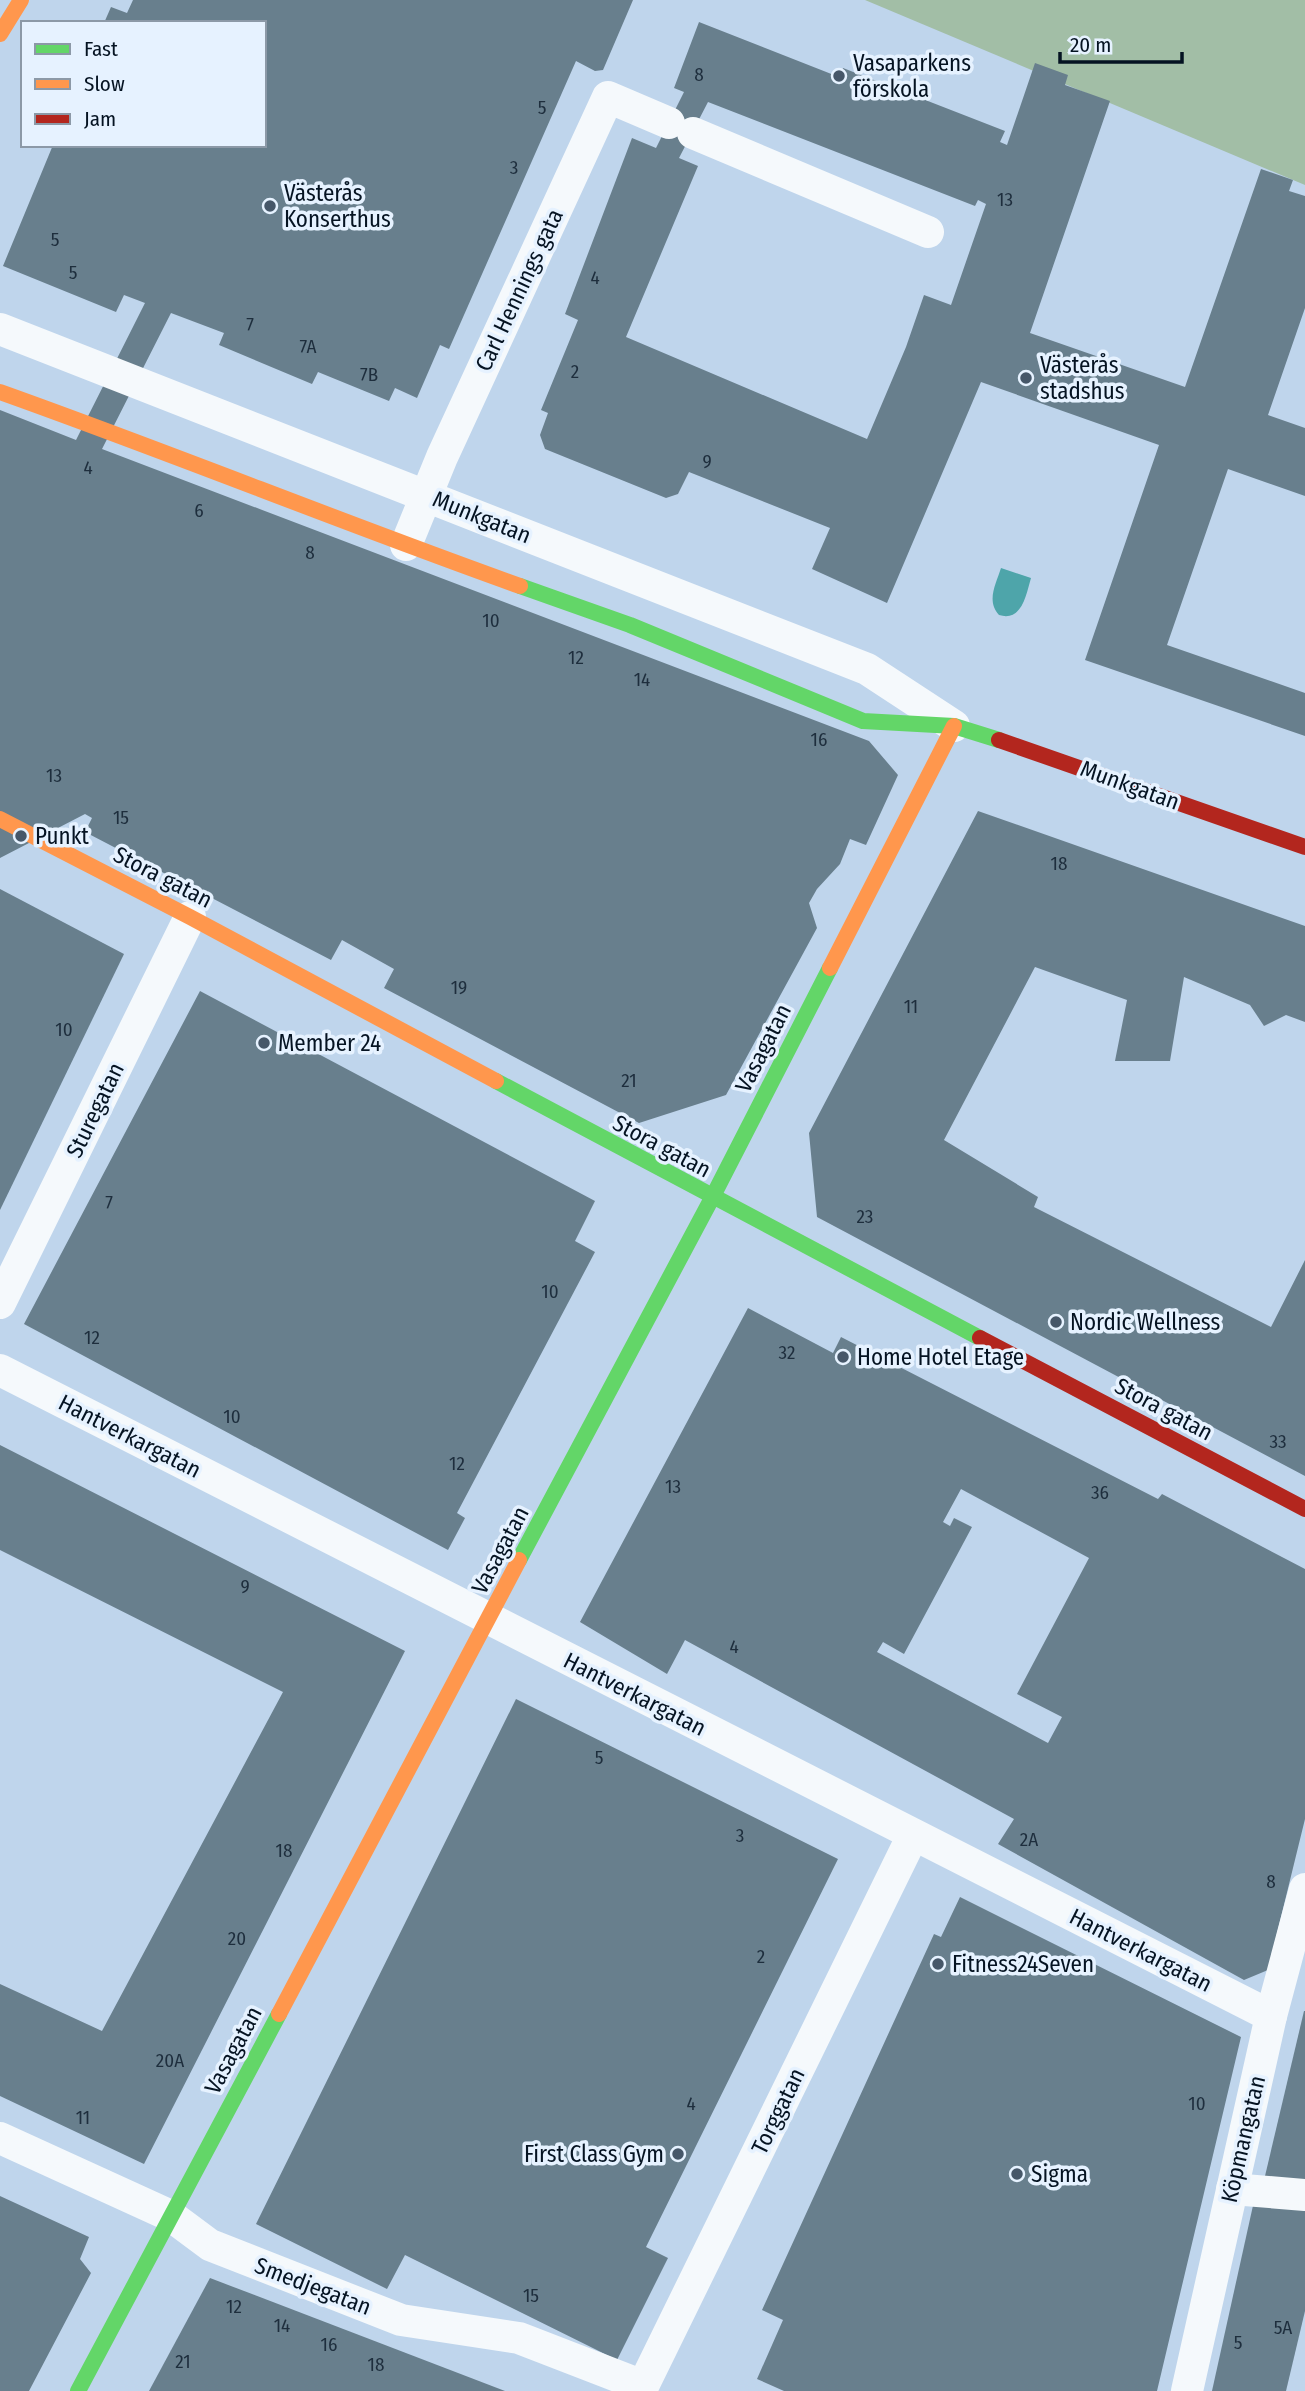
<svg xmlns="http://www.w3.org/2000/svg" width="1305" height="2391" viewBox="0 0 1305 2391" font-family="'Fira Sans Condensed',sans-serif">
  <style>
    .green { fill: #a2bea6 }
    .water { fill: #4ea5aa }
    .building { fill: #687f8d; fill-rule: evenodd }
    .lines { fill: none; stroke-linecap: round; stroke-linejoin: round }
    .street { stroke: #f5f9fc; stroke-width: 32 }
    .fast { stroke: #63d668; stroke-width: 16 }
    .slow { stroke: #ff974d; stroke-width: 16 }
    .jam { stroke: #b3261e; stroke-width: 16 }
    .poi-dot { fill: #465769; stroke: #e6f2ff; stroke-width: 2.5 }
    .labels { text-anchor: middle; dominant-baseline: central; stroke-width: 7; stroke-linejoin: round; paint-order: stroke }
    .number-label { font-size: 19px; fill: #1e2e3d }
    .poi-label { font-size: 23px; fill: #051322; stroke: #e6f2ff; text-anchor: start }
    .street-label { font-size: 23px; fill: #051322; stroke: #e6f2ff }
  </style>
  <rect width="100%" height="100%" fill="#bfd5ec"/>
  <polygon class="green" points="865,0 1305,0 1305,185"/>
  <path class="water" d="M 1001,568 L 1031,578 C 1026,595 1022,622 999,615 C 986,601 996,584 1001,568 Z"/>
  <g class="building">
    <polygon points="133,0 633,0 603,70 595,71 576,61 449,349 440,345 417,398 395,388 389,401 318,372 312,384 219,345 224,333 171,313 102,449 869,741 898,775 866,845 850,839 840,864 817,889 809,903 817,928 726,1095 639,1123 384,988 394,969 342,940 331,960 85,832 92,818 85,814 0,858 0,410 76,440 145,303 124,295 116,312 3,266 53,145 264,145 264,23 104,23 111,7 127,13"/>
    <path d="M 699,22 L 839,77 L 843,68 L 1005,131 L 1000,142 L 1007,145 L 1035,63 L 1068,75 L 1065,85 L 1110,101 L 1030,333 L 1185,387 L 1261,169 L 1293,180 L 1289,191 L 1305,196 L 1305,308 L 1268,415 L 1305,428 L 1305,496 L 1228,469 L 1167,645 L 1305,693 L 1305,736 L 1085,660 L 1159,445 L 981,382 L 887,603 L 812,569 L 830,528 L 689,472 L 678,494 L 666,498 L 545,449 L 540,435 L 548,413 L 541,410 L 578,320 L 565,314 L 632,138 L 656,148 L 684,92 L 674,88 ZM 708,102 L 975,206 L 978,200 L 986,204 L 951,305 L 924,295 L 906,347 L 867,439 L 626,337 L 698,166 L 679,158 Z"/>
    <polygon points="978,811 1305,926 1305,1022 1286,1015 1264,1026 1250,1005 1184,977 1170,1061 1115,1061 1127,1000 1035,967 944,1140 1038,1197 1034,1207 1271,1327 1305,1260 1305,1476 817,1217 809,1133"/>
    <polygon points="0,889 124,954 0,1210"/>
    <polygon points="200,991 595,1201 575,1241 595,1252 457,1513 465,1518 448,1550 24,1324"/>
    <path d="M 748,1308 L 833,1353 L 841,1337 L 1158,1499 L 1162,1494 L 1305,1569 L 1305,1819 L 1268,1970 L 1244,1980 L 998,1844 L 1014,1819 L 685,1640 L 667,1674 L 580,1622 ZM 961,1489 L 1089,1558 L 1017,1694 L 1062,1717 L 1048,1743 L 877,1652 L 883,1642 L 904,1654 L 972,1527 L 954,1518 L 950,1526 L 943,1522 Z"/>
    <polygon points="0,1445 405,1651 144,2164 0,2096 0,1984 102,2031 283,1692 0,1550"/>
    <polygon points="516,1699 838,1859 646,2247 668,2258 617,2360 405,2255 387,2289 256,2224"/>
    <polygon points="960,1897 1241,2037 1157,2391 784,2391 757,2379 783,2320 762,2310 934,1934 941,1937"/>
    <polygon points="1304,2011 1305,2011 1305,2181 1265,2176"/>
    <polygon points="0,2196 89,2237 80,2259 91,2273 29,2391 0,2391"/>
    <polygon points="1254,2201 1305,2205 1305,2311 1286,2391 1212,2391"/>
    <polygon points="210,2278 505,2391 149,2391"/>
  </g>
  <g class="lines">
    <g class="street">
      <polyline points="693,133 928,232"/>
      <polyline points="0,329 867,669 954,726"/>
      <polyline points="406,545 442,457 608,97 669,123"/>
      <polyline points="0,1303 190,917"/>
      <polyline points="0,1370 1271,2016"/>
      <polyline points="0,2138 171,2216 210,2245 401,2320 519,2338 643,2386 913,1835"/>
      <polyline points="1232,2189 1305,2195"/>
      <polyline points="1187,2391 1271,2016 1305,1889"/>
    </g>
    <g class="fast">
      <polyline points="520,586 630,625 863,721 954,726 999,740"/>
      <polyline points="496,1081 980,1338"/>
      <polyline points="519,1560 712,1198 830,968"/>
      <polyline points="78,2391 279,2014"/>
    </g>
    <g class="slow">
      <polyline points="0,34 21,0"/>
      <path d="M 0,392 C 174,454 346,524 520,586"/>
      <polyline points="0,819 190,917 496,1081"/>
      <polyline points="830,968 954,726"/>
      <polyline points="279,2014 519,1560"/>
    </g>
    <g class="jam">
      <polyline points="999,740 1305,847"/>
      <polyline points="980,1338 1305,1509"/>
    </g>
  </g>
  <g class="poi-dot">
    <circle cx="839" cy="76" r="7"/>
    <circle cx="270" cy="206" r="7"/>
    <circle cx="1026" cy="378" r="7"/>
    <circle cx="21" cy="836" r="7"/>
    <circle cx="264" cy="1043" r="7"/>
    <circle cx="1056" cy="1322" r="7"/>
    <circle cx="843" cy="1357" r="7"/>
    <circle cx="938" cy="1964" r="7"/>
    <circle cx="678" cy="2154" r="7"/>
    <circle cx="1017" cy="2174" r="7"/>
  </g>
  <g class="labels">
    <g class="number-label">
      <text x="699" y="74">8</text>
      <text x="542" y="107">5</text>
      <text x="514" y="167">3</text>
      <text x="1005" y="199">13</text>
      <text x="55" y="239">5</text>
      <text x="73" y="272">5</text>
      <text x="595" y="277">4</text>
      <text x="250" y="324">7</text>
      <text x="308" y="346">7A</text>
      <text x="575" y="371">2</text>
      <text x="369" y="374">7B</text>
      <text x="707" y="461">9</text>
      <text x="88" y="467">4</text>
      <text x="199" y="510">6</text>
      <text x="310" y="552">8</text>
      <text x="491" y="620">10</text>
      <text x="576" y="657">12</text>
      <text x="642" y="679">14</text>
      <text x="819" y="739">16</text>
      <text x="54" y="775">13</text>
      <text x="121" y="817">15</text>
      <text x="1059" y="863">18</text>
      <text x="459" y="987">19</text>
      <text x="911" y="1006">11</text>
      <text x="64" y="1029">10</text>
      <text x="629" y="1080">21</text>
      <text x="109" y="1202">7</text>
      <text x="865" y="1216">23</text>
      <text x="550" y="1291">10</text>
      <text x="92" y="1337">12</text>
      <text x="787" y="1352">32</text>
      <text x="232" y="1416">10</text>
      <text x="1278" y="1441">33</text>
      <text x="457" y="1463">12</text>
      <text x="673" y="1486">13</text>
      <text x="1100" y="1492">36</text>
      <text x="245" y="1586">9</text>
      <text x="734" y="1646">4</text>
      <text x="599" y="1757">5</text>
      <text x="740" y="1835">3</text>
      <text x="1029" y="1839">2A</text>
      <text x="284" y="1850">18</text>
      <text x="1271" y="1881">8</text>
      <text x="237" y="1938">20</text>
      <text x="761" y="1956">2</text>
      <text x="170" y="2060">20A</text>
      <text x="691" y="2103">4</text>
      <text x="1197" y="2103">10</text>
      <text x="83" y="2117">11</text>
      <text x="531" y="2295">15</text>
      <text x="234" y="2306">12</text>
      <text x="282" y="2325">14</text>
      <text x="1283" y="2327">5A</text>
      <text x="1238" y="2342">5</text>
      <text x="329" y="2344">16</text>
      <text x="183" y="2361">21</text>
      <text x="376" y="2364">18</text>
    </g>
    <g class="poi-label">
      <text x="853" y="63">Vasaparkens<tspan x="853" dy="26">förskola</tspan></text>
      <text x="284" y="193">Västerås<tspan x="284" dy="26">Konserthus</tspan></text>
      <text x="1040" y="365">Västerås<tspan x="1040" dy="26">stadshus</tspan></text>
      <text x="35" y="836">Punkt</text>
      <text x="278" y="1043">Member 24</text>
      <text x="1070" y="1322">Nordic Wellness</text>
      <text x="857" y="1357">Home Hotel Etage</text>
      <text x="952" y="1964">Fitness24Seven</text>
      <text x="664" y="2154" text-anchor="end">First Class Gym</text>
      <text x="1031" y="2174">Sigma</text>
    </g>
    <g class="street-label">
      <text transform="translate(519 290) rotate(-65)">Carl Hennings gata</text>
      <text transform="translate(482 517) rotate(22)">Munkgatan</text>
      <text transform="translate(1130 785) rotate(20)">Munkgatan</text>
      <text transform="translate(163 877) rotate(27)">Stora gatan</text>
      <text transform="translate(763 1048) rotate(-63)">Vasagatan</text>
      <text transform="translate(95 1110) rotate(-64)">Sturegatan</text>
      <text transform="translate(662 1146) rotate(28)">Stora gatan</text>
      <text transform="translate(1164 1409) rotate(28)">Stora gatan</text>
      <text transform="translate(130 1436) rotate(27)">Hantverkargatan</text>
      <text transform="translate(500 1550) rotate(-62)">Vasagatan</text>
      <text transform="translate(635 1694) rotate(27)">Hantverkargatan</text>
      <text transform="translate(1141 1950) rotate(27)">Hantverkargatan</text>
      <text transform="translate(233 2050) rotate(-62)">Vasagatan</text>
      <text transform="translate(778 2111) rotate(-64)">Torggatan</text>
      <text transform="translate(1243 2139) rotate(-77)">Köpmangatan</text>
      <text transform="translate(313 2286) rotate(21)">Smedjegatan</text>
    </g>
  </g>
  <rect x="21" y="21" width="245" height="126" fill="#e6f2ff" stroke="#8c99a7" stroke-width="2"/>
  <rect x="35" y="44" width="35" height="10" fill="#63d668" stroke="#8c99a7" stroke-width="2"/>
  <text x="84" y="56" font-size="21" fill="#051322">Fast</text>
  <rect x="35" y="79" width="35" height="10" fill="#ff974d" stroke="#8c99a7" stroke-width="2"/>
  <text x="84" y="91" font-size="21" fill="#051322">Slow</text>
  <rect x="35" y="114" width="35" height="10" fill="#b3261e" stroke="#8c99a7" stroke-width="2"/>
  <text x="84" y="126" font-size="21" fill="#051322">Jam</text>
  <path d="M1060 52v10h122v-10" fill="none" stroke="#051322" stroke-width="3.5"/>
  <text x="1070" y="52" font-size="21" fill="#051322" stroke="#e6f2ff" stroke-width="5" paint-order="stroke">20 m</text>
</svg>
